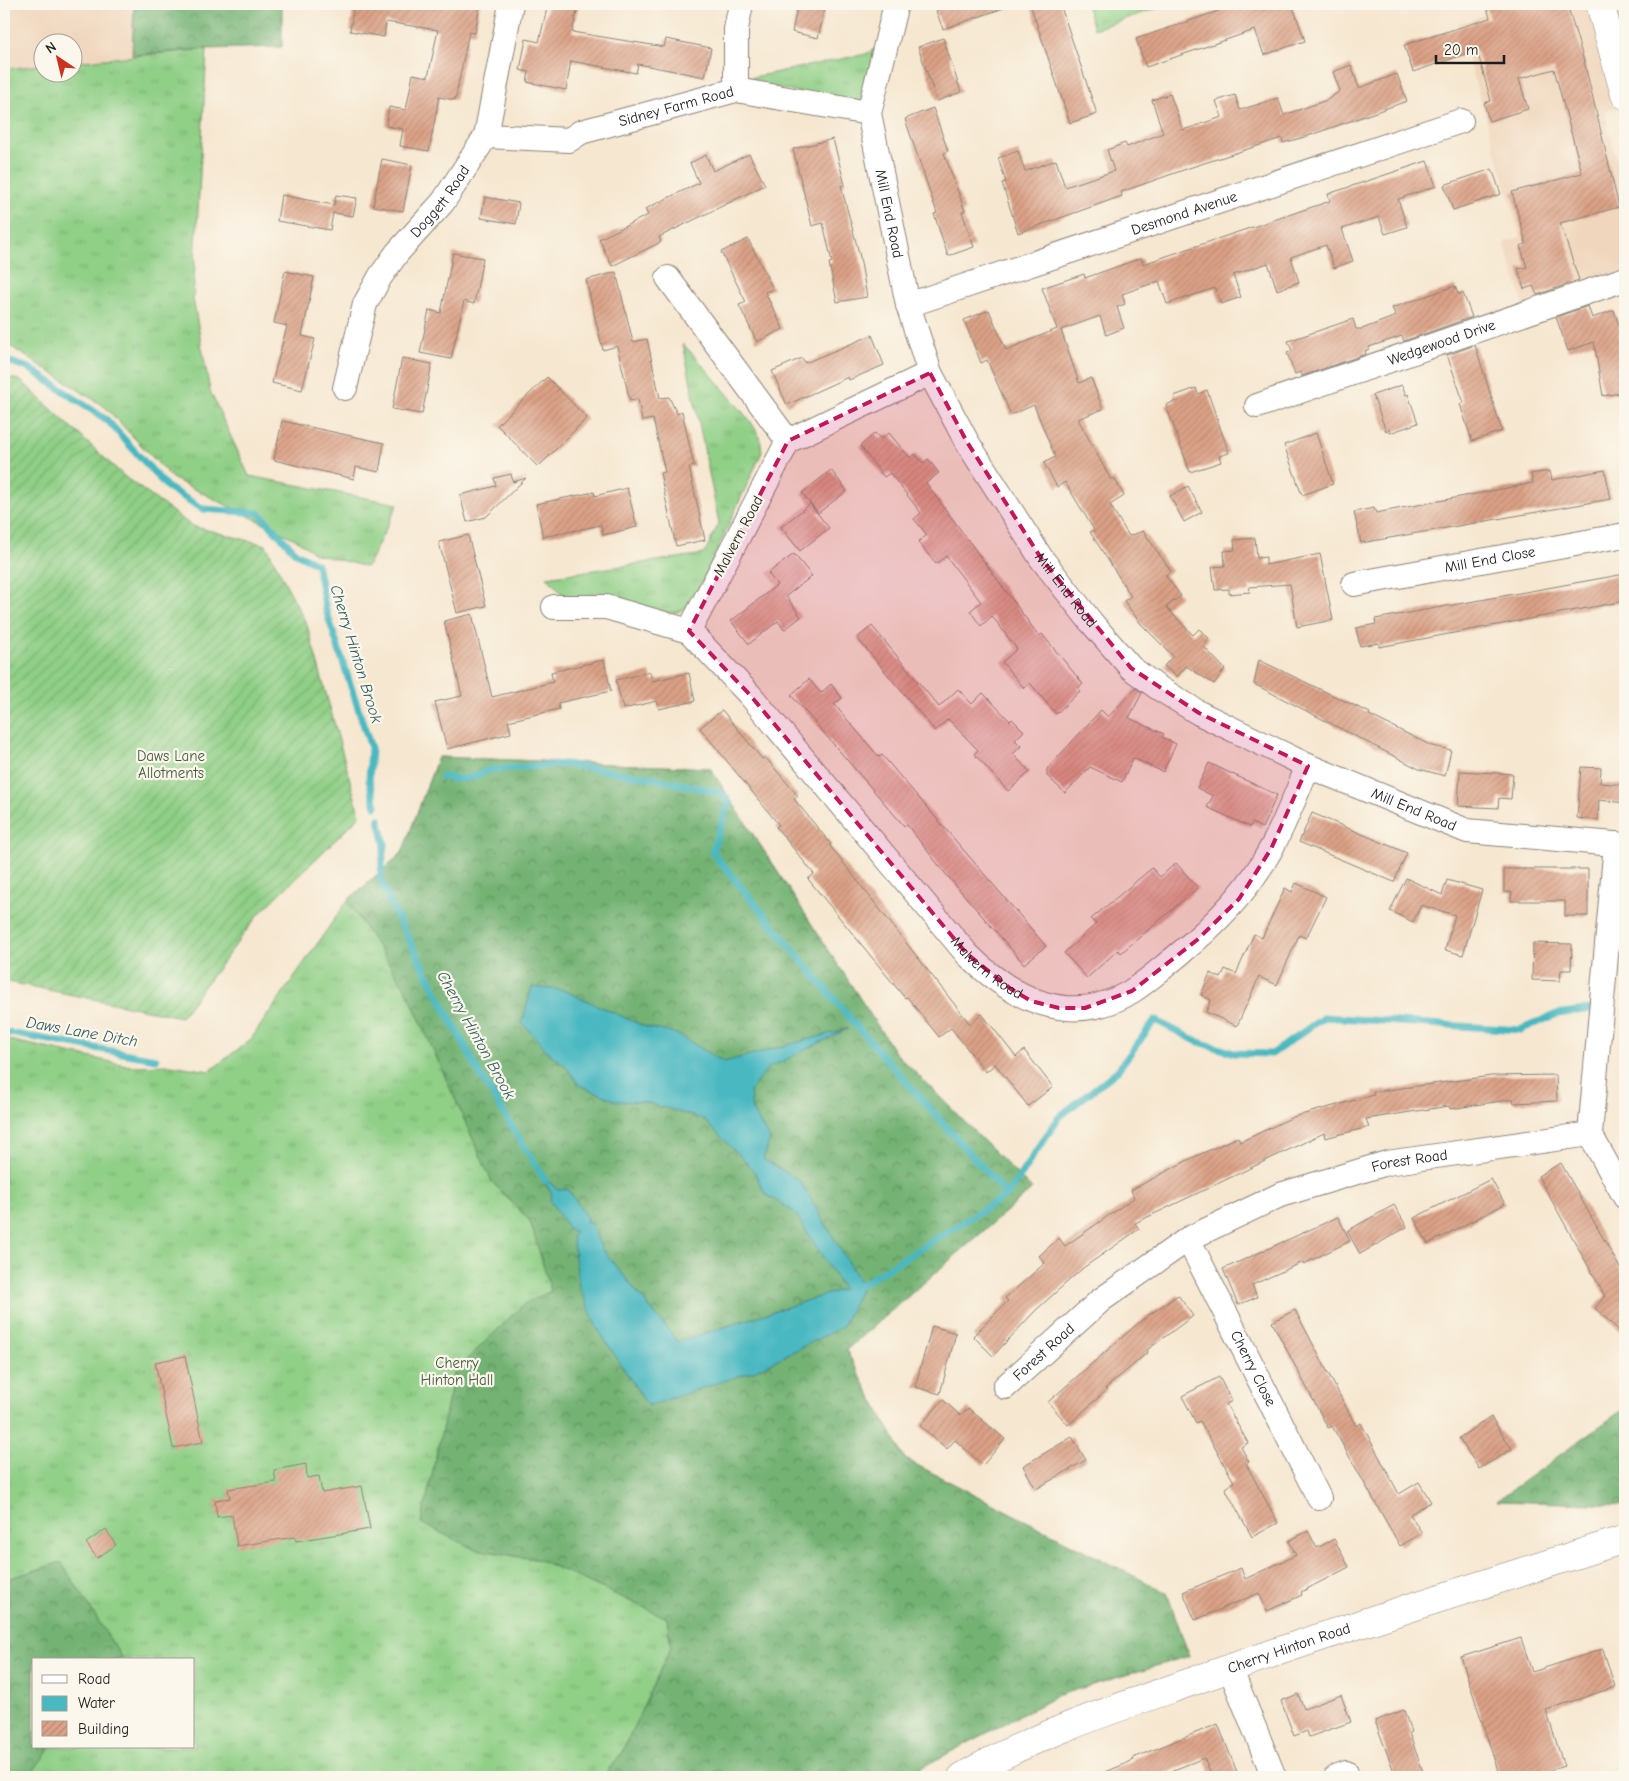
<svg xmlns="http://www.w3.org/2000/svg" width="1629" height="1781" viewBox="0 0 1629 1781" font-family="'Comic Neue',sans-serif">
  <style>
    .built { fill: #f0d6bc }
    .grass { fill: url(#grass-tufts); stroke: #567651; fill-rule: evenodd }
    .forest { fill: url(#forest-crowns); stroke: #486748 }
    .garden { fill: url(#garden-furrows); stroke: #567651 }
    .water { fill: #49b8c1; stroke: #326a6e }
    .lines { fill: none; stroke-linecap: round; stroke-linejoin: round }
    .stream { stroke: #49b8c1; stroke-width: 7 }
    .building { fill: url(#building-hatch) }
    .minor-casing { stroke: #898276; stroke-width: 26 }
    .tertiary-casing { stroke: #898276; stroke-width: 29 }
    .minor { stroke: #fff; stroke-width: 24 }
    .tertiary { stroke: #fff; stroke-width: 28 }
    .marked { fill: #c2185b; fill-opacity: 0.2; stroke: #c2185b; stroke-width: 4; stroke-dasharray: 10 6; stroke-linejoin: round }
    .labels { text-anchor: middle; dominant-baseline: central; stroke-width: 4.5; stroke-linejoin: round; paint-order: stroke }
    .street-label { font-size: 15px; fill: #1c1c1c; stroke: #fbf7ec }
    .park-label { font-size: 15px; fill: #445b41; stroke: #fbf7ec }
    .water-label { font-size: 16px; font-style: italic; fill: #2e5a5e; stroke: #fbf7ec }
  </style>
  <defs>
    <pattern id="grass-tufts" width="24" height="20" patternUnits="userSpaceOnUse" patternTransform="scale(1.25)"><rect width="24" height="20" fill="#8fcf86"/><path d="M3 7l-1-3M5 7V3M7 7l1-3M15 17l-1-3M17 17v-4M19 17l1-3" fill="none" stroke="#7bb173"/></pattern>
    <pattern id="forest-crowns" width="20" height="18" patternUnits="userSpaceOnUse" patternTransform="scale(1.25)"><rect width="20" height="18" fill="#73b273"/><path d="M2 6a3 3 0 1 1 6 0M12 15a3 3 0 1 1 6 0" fill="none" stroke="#5e905e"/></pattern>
    <pattern id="garden-furrows" width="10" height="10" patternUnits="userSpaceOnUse" patternTransform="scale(1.25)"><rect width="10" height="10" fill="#8fcf86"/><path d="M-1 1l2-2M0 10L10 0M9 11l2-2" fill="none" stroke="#7bb173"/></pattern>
    <pattern id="building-hatch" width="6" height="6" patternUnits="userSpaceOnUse" patternTransform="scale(1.25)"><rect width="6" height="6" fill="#dba186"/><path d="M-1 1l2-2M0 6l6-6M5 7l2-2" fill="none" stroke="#bb8a73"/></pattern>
  </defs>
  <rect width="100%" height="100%" fill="#fbf7ec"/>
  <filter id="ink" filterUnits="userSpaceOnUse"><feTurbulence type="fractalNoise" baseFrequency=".02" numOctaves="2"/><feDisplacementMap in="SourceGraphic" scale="10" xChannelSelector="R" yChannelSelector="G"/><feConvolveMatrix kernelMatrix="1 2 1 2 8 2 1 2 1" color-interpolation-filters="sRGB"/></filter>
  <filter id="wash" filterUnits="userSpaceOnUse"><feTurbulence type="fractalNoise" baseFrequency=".0096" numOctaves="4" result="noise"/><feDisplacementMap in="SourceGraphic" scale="20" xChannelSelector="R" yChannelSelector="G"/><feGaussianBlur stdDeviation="1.12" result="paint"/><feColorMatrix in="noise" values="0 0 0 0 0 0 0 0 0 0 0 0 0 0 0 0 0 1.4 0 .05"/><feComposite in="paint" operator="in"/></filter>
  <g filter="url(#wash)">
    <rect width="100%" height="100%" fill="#f6e7d0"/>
    <g class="built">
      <polygon points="4,4 282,4 282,47 207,49 73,62 72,42 42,42 42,65 4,69"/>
      <polygon points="1482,4 1625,4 1625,103 1604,111 1625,193 1625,271 1525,309 1504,242 1521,237 1458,24 1485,15"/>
    </g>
    <g class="grass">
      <polygon points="1086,4 1170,4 1094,29"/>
      <polygon points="881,45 865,106 739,80 866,54"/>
      <polygon points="207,49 193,299 210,391 249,476 398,504 367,567 316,554 297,540 172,478 105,407 4,342 4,69 42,65 42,72 72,72 73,62"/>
      <polygon points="683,344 702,364 751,422 760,437 762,452 692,604 678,612 661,614 564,596 547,577 704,554 719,523"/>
      <path d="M 438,757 L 710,768 L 894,1051 L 1032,1189 L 846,1350 L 905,1459 L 1167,1593 L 1189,1656 L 1059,1695 L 903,1777 L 4,1777 L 4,1039 L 130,1066 L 171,1065 L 210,1071 L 251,1039 L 347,901 L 402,853 ZM 34,1660 L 194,1660 L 194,1747 L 34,1747 Z"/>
    </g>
    <g class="forest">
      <polygon points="134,4 282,4 282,47 207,49 132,55"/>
      <polygon points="438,757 710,768 894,1051 1032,1189 846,1350 905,1459 1167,1593 1189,1656 1059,1695 903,1777 602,1777 621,1754 671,1647 667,1618 540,1560 474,1549 421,1523 455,1371 525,1303 551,1291 530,1221 492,1182 406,989 347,901 402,853"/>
      <polygon points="1625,1408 1625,1505 1496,1501"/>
      <polygon points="61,1562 122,1658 120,1660 34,1660 34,1747 51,1747 29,1777 4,1777 4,1580"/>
    </g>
    <polygon class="garden" points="4,377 20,380 125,477 192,526 266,545 307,625 360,816 259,914 181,1017 4,981"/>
    <polygon class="water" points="532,987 563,990 646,1027 677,1034 724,1062 847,1029 767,1069 750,1091 752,1111 770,1139 763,1159 800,1181 862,1286 842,1327 754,1371 648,1406 597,1328 579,1286 572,1236 575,1232 573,1230 570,1231 550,1201 552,1194 540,1174 558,1190 568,1189 587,1218 586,1223 590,1222 602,1249 678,1342 843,1289 794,1212 765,1194 753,1169 703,1119 644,1102 617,1101 579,1085 565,1065 551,1055 522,1023"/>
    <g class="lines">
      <g class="stream">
        <polyline points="4,360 29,368 107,420 167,487 203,509 259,513 296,553 317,564 326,610 371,748 369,780 376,806"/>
        <polyline points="442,777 457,779 470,778 489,770 565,764 652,778 717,792 727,798 728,804 712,852 853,1022 1007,1195"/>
        <polyline points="379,819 385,845 380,878 393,909 479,1073 545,1180"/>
        <polyline points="4,1032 156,1059"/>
        <polyline points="854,1289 1007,1195 1059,1117 1117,1071 1155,1020 1196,1041 1234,1053 1272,1054 1324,1017 1520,1030 1557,1014 1591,1009"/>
      </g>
    </g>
    <g id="blocks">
      <g class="building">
        <polygon points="354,4 480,4 475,33 469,32 455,100 439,97 429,151 400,146 403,129 386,126 389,107 406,110 413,74 428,77 438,30 386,22 384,37 350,31"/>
        <polygon points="548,4 579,4 572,32 664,47 666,39 711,48 705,77 638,64 636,73 571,61 566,90 527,82 529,72 520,70 526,39 539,42"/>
        <polygon points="798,4 826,4 818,38 792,32"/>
        <polygon points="956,4 1007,4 1007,7 943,29 936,11"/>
        <polygon points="1030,4 1060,4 1097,114 1070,123"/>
        <polygon points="1239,4 1292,4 1305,41 1264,55 1255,30 1146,67 1136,39"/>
        <polygon points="1486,4 1567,4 1584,61 1619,207 1560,223 1579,280 1537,295 1533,286 1524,289 1518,269 1527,267 1520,246 1526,244 1512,192 1582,173 1554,69 1519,79 1528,109 1489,121 1484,103 1491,101 1477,50 1413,72 1404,45 1490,18"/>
        <polygon points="943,38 961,92 937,101 918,47"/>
        <polygon points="1351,65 1359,88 1397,74 1407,101 1308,136 1283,143 1282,138 1192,167 1121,192 1122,196 1018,233 1002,183 1006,182 998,158 1018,151 1025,171 1056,160 1065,187 1114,171 1107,150 1125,143 1127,147 1163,133 1152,100 1170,94 1183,130 1222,117 1216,101 1235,95 1240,110 1278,98 1284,115 1327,100 1340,91 1333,72"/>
        <polygon points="933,108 948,151 944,153 965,211 962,212 974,247 948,256 934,214 937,213 905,119"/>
        <polygon points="833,139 845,185 841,186 860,257 867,297 837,302 829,263 832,262 823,223 812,226 793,149"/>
        <polygon points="749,154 765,185 659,237 661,242 612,266 599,239 648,215 645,209 699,183 690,163 706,155 713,171"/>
        <polygon points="382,159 412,165 403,211 373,206"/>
        <polygon points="1427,161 1436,186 1398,199 1407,227 1385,234 1379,217 1342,229 1353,261 1334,268 1326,245 1291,257 1299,282 1277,290 1268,263 1233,275 1241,297 1221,304 1215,288 1167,304 1159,281 1122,294 1125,304 1117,307 1124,328 1106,335 1100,316 1061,330 1079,383 1091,378 1103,409 1078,419 1111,480 1114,478 1124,496 1110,505 1129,536 1143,531 1171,571 1165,575 1181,596 1166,607 1193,635 1199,629 1209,638 1203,646 1225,669 1214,684 1186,666 1177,677 1164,666 1173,656 1141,624 1124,601 1131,596 1090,532 1094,530 1065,482 1057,487 1044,463 1055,457 1034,405 1011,415 987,360 981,363 964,320 989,310 1006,350 1057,329 1042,288 1084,274 1085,278 1141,258 1143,264 1330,201 1328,194"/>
        <polygon points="1492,169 1501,194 1453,210 1444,185"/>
        <polygon points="281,195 334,205 336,195 357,198 353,216 333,213 330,230 277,221"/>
        <polygon points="485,197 519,203 516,224 481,218"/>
        <polygon points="748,239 773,289 765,292 783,329 757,342 739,305 746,302 721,252"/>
        <polygon points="453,253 483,258 474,304 464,301 451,359 420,353 429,310 441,313"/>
        <polygon points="285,271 314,277 302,336 315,339 302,390 272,383 287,326 274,323"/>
        <polygon points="616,272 633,342 647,339 660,398 669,397 677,414 682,411 694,466 689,467 705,540 676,546 660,473 665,472 653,419 642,421 638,399 630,401 617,346 603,350 586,280"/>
        <polygon points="1455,286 1458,294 1463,293 1472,317 1404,341 1402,336 1369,347 1369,349 1365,351 1366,354 1302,376 1300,372 1295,374 1287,353 1292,351 1288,341 1353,319 1356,329 1362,329 1396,316 1392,308"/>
        <polygon points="1588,306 1592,318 1614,310 1621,332 1619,333 1625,370 1625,392 1603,396 1594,342 1568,351 1556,317"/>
        <polygon points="872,335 884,365 849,380 848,377 787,405 772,371 802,358 805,363"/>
        <polygon points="1475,345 1502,431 1472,441 1460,404 1464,403 1447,355"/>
        <polygon points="402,358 432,364 422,414 392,409"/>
        <polygon points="547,377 587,418 538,467 497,425"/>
        <polygon points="1402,385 1406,395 1408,394 1418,423 1390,433 1389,429 1386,431 1373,395"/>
        <polygon points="1196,388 1198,394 1207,390 1229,453 1219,456 1221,462 1190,472 1166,405 1176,401 1174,396"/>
        <polygon points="282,421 384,443 379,472 356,467 354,479 274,460"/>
        <polygon points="875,433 881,439 889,433 910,458 915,454 923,463 928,459 939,473 926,483 1039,636 1042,634 1083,684 1078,688 1080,691 1056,714 1030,683 1024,688 1002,662 1017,649 992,616 981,626 970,611 981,602 946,556 936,564 918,542 927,535 914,519 921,513 890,473 884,477 860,446"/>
        <polygon points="1316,433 1333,484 1302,495 1284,445"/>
        <polygon points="831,470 847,491 818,513 802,493"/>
        <polygon points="1605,470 1611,499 1361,543 1354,512 1374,508 1376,513 1533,483 1531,474 1550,471 1552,480"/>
        <polygon points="511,474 513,482 526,478 486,517 467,522 460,495 496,486 494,478"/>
        <polygon points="1188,486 1202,512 1184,522 1170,496"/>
        <polygon points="627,488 637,527 603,535 601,525 543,537 536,504 594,492 595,496"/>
        <polygon points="810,504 829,528 800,551 781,527"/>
        <polygon points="468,535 486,606 457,613 439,542"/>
        <polygon points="1255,538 1257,558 1266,557 1266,565 1320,554 1333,620 1297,627 1290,584 1249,587 1250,592 1229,594 1229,589 1215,590 1212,567 1225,566 1224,551 1235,550 1234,540"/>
        <polygon points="794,554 812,576 786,596 801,617 784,630 778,621 749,644 731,621 777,585 768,573"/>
        <polygon points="1625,574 1625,601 1379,647 1379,643 1360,646 1356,628 1376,624 1375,619"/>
        <polygon points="472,614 492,697 553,682 551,672 604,660 611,691 558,703 559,709 508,721 511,733 447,749 435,702 462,696 444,621"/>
        <polygon points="872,626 939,707 958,689 972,704 983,693 1010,721 1012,719 1024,731 1015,740 1021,746 1013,754 1030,772 1008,791 974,754 978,750 948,719 935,731 857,638"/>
        <polygon points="1259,660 1370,713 1369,715 1432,746 1451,750 1445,776 1419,769 1254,684"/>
        <polygon points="650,672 652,681 689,673 695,701 659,709 657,701 623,709 616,680"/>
        <polygon points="809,679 821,693 831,684 842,698 834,704 879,757 882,755 1046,946 1024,964 944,872 907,825 905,827 791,695"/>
        <polygon points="1136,688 1142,693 1129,718 1164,734 1162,737 1176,744 1163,772 1133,758 1122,782 1090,767 1065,793 1047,776 1047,769 1101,710 1108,717"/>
        <polygon points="722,710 762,759 765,757 798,796 794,799 831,844 830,846 970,1024 982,1014 1016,1057 1024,1050 1053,1087 1028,1106 995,1064 986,1072 951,1028 939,1037 907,997 905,998 808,879 814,874 776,827 779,825 700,728"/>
        <polygon points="1209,763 1277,795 1262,828 1252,823 1250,827 1207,807 1213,796 1197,788"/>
        <polygon points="1581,767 1601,768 1600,783 1625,785 1625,803 1599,800 1598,820 1577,818"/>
        <polygon points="1460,771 1513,774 1511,799 1499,798 1498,808 1458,806"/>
        <polygon points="1312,813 1407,853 1394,882 1299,842"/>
        <polygon points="1176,863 1198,888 1121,953 1118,950 1087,978 1064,953 1096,924 1091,919 1152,868 1160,877"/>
        <polygon points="1504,869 1588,869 1588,916 1565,916 1565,901 1511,901 1512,892 1504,892"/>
        <polygon points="1406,878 1442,895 1447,880 1482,890 1463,955 1445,950 1455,915 1421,905 1413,922 1390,911"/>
        <polygon points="1296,883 1326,897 1306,938 1299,935 1277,985 1259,977 1237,1026 1206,1012 1211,1000 1201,995 1210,973 1221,978 1225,969 1236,974 1254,934 1262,938 1285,888 1292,892"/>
        <polygon points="1533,943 1572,944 1571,970 1561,970 1560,981 1532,980"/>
        <polygon points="1556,1075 1557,1101 1514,1103 1513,1099 1450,1109 1449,1106 1366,1119 1369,1127 1325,1138 1324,1133 1135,1223 1139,1229 1083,1268 1036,1310 993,1356 973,1336 1008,1301 1005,1298 1045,1263 1039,1256 1059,1238 1065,1246 1134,1198 1131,1190 1194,1157 1238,1137 1240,1142 1293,1117 1374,1095 1373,1092 1491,1076"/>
        <polygon points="1561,1163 1625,1277 1625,1336 1595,1308 1605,1296 1538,1176"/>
        <polygon points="1491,1179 1505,1204 1428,1244 1414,1218"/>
        <polygon points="1394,1205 1407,1227 1360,1254 1347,1231"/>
        <polygon points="1338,1217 1350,1241 1304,1264 1303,1262 1252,1285 1257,1297 1238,1305 1223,1269"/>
        <polygon points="1178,1295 1193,1316 1147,1350 1148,1352 1105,1389 1107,1390 1068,1425 1048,1402 1142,1320"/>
        <polygon points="1295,1310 1356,1426 1361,1423 1399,1494 1419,1482 1431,1502 1410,1514 1422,1533 1400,1546 1332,1426 1328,1428 1272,1322"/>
        <polygon points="932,1326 956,1333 940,1394 915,1387"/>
        <polygon points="185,1356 203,1442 173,1448 155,1362"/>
        <polygon points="1219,1377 1232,1401 1226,1404 1248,1443 1241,1447 1249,1462 1246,1464 1278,1523 1252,1537 1225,1488 1234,1482 1200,1421 1196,1423 1182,1396"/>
        <polygon points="943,1400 961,1416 968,1408 1005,1439 983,1465 955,1440 947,1449 920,1426"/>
        <polygon points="1491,1417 1512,1449 1479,1469 1459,1438"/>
        <polygon points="1072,1437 1086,1460 1036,1489 1023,1466"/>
        <polygon points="306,1464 307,1478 319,1476 322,1493 362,1486 370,1529 296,1541 295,1537 237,1546 232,1515 217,1517 215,1500 230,1498 228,1489 276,1482 274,1470"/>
        <polygon points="106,1529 116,1545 97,1558 86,1543"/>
        <polygon points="1308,1531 1317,1548 1334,1539 1349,1567 1301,1592 1302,1595 1267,1611 1259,1593 1195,1620 1183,1592 1241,1568 1245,1579 1296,1555 1289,1541"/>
        <polygon points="1521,1638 1532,1672 1603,1649 1615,1687 1546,1710 1564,1766 1529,1777 1500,1777 1461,1657"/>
        <polygon points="1298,1694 1304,1709 1341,1695 1351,1722 1309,1737 1307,1731 1294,1736 1281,1701"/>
        <polygon points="1404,1710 1411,1732 1409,1733 1425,1777 1396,1777 1375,1721"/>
        <polygon points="1218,1724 1239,1777 1212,1777 1204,1758 1156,1777 1094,1777 1134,1760 1133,1758"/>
      </g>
    </g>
  </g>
  <g filter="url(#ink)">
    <use href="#blocks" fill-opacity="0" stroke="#898276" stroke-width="1"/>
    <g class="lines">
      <defs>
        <g id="minor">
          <path id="s1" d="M 896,4 L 869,113 L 908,305 L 930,373 L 967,442 L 1041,558 L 1091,622 L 1131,668 L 1157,687 L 1199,713 L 1308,766 L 1467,831 L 1625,845"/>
          <polyline points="736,90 736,29 741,4"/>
          <path id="s2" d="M 486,136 L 569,140 L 581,132 L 736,90 L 869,113"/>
          <polyline points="668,278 788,441"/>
          <path id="s3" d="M 908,305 L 1461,121"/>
          <path id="s4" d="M 930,373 L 788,441 L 689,631 L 750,695 L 967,954 C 1012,999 1071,1029 1132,991 C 1148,981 1162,968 1177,956 C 1214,926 1248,892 1271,849 C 1285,823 1296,794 1308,766"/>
          <path id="s5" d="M 345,388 L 365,304 L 380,277 L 397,253 L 443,202 L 486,136 L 511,4"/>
          <path id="s6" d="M 1257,406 L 1625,279"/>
          <path id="s7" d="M 1354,584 L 1625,535"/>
          <polyline points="554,607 606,607 689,631"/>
          <polyline points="1590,1134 1625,1197"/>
          <path id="s8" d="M 1188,1239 L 1319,1498"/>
          <path id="s9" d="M 1005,1387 L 1101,1300 L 1188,1239 L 1280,1195 L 1387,1163 L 1590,1134 L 1616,844"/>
          <polyline points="1230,1668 1274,1777"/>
          <polyline points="1336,1777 1346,1773 1347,1777"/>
        </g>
        <g id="tertiary">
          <polyline points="1600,4 1625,95"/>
          <path id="s10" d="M 962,1777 C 1032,1736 1111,1710 1188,1683 C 1332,1631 1479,1586 1625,1539"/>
        </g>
      </defs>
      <use href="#minor" class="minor-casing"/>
      <use href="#tertiary" class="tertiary-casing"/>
      <use href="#minor" class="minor"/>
      <use href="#tertiary" class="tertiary"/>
    </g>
  </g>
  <path class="marked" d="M 930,373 L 967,442 L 1041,558 L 1131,668 L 1199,713 L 1308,766 L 1271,849 L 1239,899 L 1197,940 L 1132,991 L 1085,1008 L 1059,1008 L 1031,1001 L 1011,989 L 967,954 L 750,695 L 689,631 L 788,441 Z"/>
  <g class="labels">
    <g class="street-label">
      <text stroke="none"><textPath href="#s2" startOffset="196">Sidney Farm Road</textPath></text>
      <text stroke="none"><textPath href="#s5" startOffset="214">Doggett Road</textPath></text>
      <text stroke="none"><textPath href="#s3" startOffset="291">Desmond Avenue</textPath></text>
      <text stroke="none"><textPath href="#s1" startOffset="215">Mill End Road</textPath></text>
      <text stroke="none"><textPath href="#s6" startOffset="195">Wedgewood Drive</textPath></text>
      <text transform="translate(738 536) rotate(-62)">Malvern Road</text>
      <text stroke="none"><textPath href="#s7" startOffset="138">Mill End Close</textPath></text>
      <text stroke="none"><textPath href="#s1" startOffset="636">Mill End Road</textPath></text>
      <text stroke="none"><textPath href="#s1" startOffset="1055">Mill End Road</textPath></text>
      <text stroke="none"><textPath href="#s4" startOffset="822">Malvern Road</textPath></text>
      <text stroke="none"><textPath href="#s9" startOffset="472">Forest Road</textPath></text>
      <text stroke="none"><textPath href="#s9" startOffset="52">Forest Road</textPath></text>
      <text stroke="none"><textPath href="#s8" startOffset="145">Cherry Close</textPath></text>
      <text stroke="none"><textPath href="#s10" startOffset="352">Cherry Hinton Road</textPath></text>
    </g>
    <g class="park-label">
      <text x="171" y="756">Daws Lane<tspan x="171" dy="17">Allotments</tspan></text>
      <text x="457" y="1363">Cherry<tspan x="457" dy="17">Hinton Hall</tspan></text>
    </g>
    <g class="water-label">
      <text transform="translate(356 654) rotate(73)">Cherry Hinton Brook</text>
      <text transform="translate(82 1032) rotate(10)">Daws Lane Ditch</text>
      <text transform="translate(476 1035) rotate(61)">Cherry Hinton Brook</text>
    </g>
  </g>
  <rect width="1629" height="1781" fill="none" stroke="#fbf7ec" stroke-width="20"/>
  <rect x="32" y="1658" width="162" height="90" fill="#fbf7ec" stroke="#a29f99"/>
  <rect x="42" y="1675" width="25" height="8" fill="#ffffff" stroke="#a29f99"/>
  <text x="78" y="1684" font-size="15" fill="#1c1c1c">Road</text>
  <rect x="42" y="1696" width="25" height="15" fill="#49b8c1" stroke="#a29f99"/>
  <text x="78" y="1708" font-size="15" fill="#1c1c1c">Water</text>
  <rect x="42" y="1721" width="25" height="15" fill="url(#building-hatch)" stroke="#a29f99"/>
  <text x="78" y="1734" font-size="15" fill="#1c1c1c">Building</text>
  <g transform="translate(58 58) rotate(325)"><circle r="24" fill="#fbf7ec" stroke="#a29f99"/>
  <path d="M0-4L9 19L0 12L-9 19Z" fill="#c8321e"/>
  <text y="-8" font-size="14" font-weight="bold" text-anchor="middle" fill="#1c1c1c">N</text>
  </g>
  <path d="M1436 55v8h68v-8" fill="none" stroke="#1c1c1c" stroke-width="2.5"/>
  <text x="1444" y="55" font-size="15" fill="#1c1c1c" stroke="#fbf7ec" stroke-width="4" paint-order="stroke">20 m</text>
</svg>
